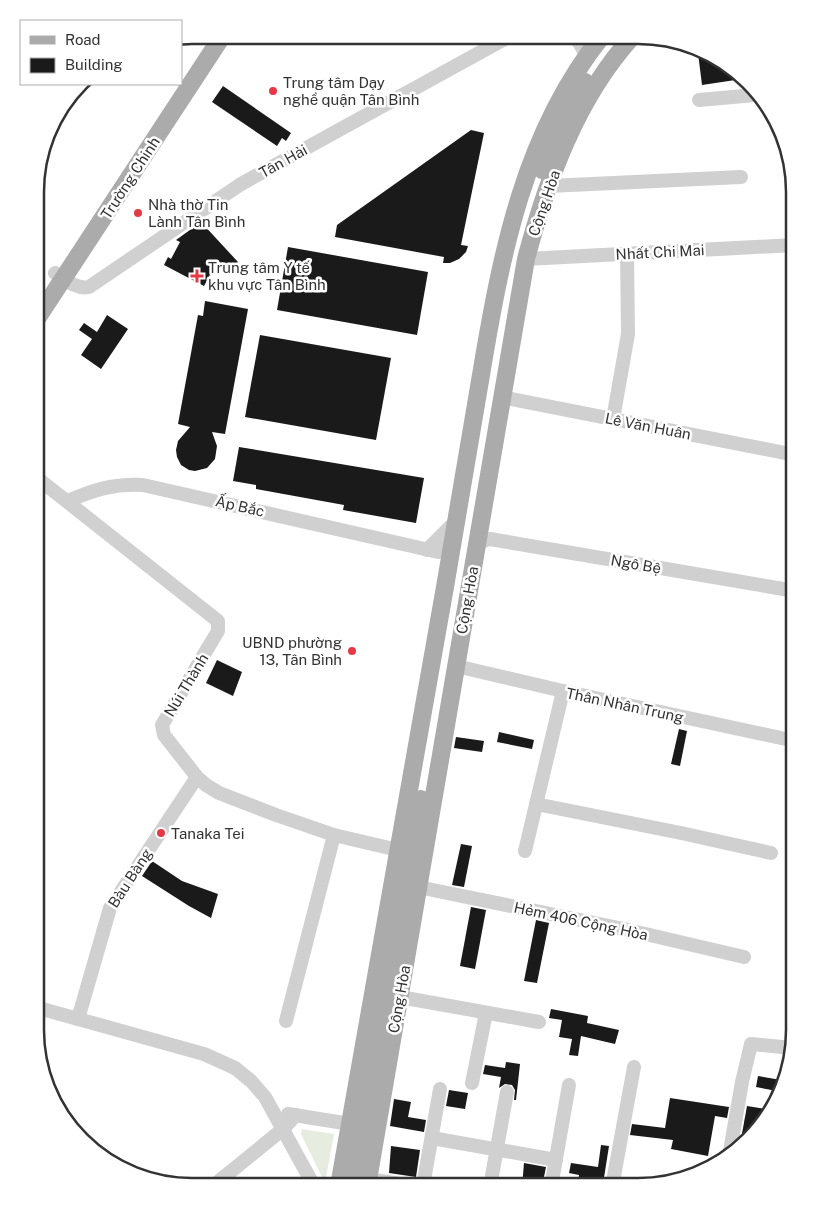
<svg xmlns="http://www.w3.org/2000/svg" width="830" height="1222" viewBox="0 0 830 1222" font-family="'Public Sans',sans-serif">
  <style>
    .green { fill: #e6ecdf }
    .building { fill: #1a1a1a }
    .lines { fill: none; stroke-linecap: round; stroke-linejoin: round }
    .minor { stroke: #d0d0d0; stroke-width: 14 }
    .major { stroke: #ababab; stroke-width: 18 }
    .poi-dot { fill: #e63946; stroke: #fff; stroke-width: 2 }
    .labels { text-anchor: middle; dominant-baseline: central; stroke-width: 5; stroke-linejoin: round; paint-order: stroke }
    .poi-label { font-size: 15px; fill: #333; stroke: #fff; text-anchor: start }
    .street-label { font-size: 15px; fill: #333; stroke: #fff }
    .rim { fill: none; stroke: #333; stroke-width: 2.5 }
  </style>
  <rect width="100%" height="100%" fill="#fff"/>
  <polygon class="green" points="302,1129 334,1134 325,1183 301,1134"/>
  <g class="building">
    <polygon points="698,53 733,67 742,79 702,85"/>
    <polygon points="223,86 291,133 286,141 282,138 277,146 212,102"/>
    <polygon points="471,130 484,133 461,245 468,246 466,252 459,259 450,263 443,263 444,257 335,237 337,225"/>
    <polygon points="201,222 238,262 227,270 218,260 204,286 164,265 168,257 171,259 180,242 176,240"/>
    <polygon points="288,247 428,272 417,335 277,310"/>
    <polygon points="205,301 248,309 225,434 212,432 217,446 215,459 207,468 195,471 189,470 181,465 177,457 176,450 178,441 190,427 178,424 198,315 203,316"/>
    <polygon points="107,315 128,329 101,369 81,355 92,339 79,330 84,323 97,332"/>
    <polygon points="260,335 391,358 376,440 245,417"/>
    <polygon points="239,447 424,478 416,523 343,510 344,505 256,489 256,485 233,481"/>
    <polygon points="217,660 242,672 233,696 206,683"/>
    <polygon points="679,729 687,731 680,766 671,764"/>
    <polygon points="499,732 534,740 532,749 497,742"/>
    <polygon points="456,737 484,741 482,752 454,748"/>
    <polygon points="461,844 472,846 464,887 452,885"/>
    <polygon points="152,861 182,881 218,894 211,918 189,906 142,876"/>
    <polygon points="471,907 486,910 475,969 460,966"/>
    <polygon points="536,920 549,923 537,983 524,981"/>
    <polygon points="551,1009 588,1016 587,1023 619,1030 615,1044 581,1036 578,1056 569,1055 572,1039 559,1037 562,1020 549,1018"/>
    <polygon points="506,1062 520,1064 516,1100 514,1100 515,1090 512,1085 505,1084 499,1088 501,1077 483,1074 485,1065 505,1068"/>
    <polygon points="758,1076 781,1080 777,1091 756,1087"/>
    <polygon points="449,1090 468,1093 465,1109 446,1106"/>
    <polygon points="670,1098 729,1107 727,1118 715,1116 708,1156 671,1149 673,1140 630,1135 632,1124 665,1128"/>
    <polygon points="394,1099 411,1102 408,1117 426,1120 424,1132 390,1126"/>
    <polygon points="747,1106 771,1110 768,1117 747,1140 741,1139"/>
    <polygon points="601,1145 609,1146 603,1184 598,1183 598,1187 578,1187 579,1175 569,1173 571,1163 598,1167"/>
    <polygon points="391,1146 420,1150 416,1177 389,1173"/>
    <polygon points="524,1163 546,1167 542,1187 522,1187"/>
  </g>
  <g class="lines">
    <g class="minor">
      <polyline points="575,36 587,56"/>
      <polyline points="699,100 755,95"/>
      <polyline points="549,186 741,177"/>
      <polyline points="526,259 795,245"/>
      <path d="M 55,273 C 65,279 77,290 89,287 L 241,184 L 510,36"/>
      <polyline points="501,397 795,455"/>
      <polyline points="613,419 628,334 627,254"/>
      <polyline points="36,477 218,621 218,631 162,725 164,735 197,777 206,785 219,793 276,815 334,835 398,850"/>
      <path d="M 68,501 C 93,490 115,483 143,485 L 438,552 L 451,549"/>
      <polyline points="476,543 490,539 795,591"/>
      <polyline points="427,550 456,521"/>
      <polyline points="456,666 563,691 795,741"/>
      <polyline points="536,804 681,833 771,853"/>
      <polyline points="525,851 563,691"/>
      <polyline points="418,887 624,929 744,957"/>
      <polyline points="400,997 539,1022"/>
      <polyline points="35,1007 204,1054 235,1068 251,1081 265,1097 314,1186"/>
      <polyline points="78,1019 110,908 197,777"/>
      <polyline points="286,1021 334,835"/>
      <polyline points="472,1083 486,1013"/>
      <polyline points="288,1114 350,1124"/>
      <polyline points="432,1138 556,1160"/>
      <polyline points="729,1157 742,1082 751,1044 792,1048"/>
      <polyline points="369,1179 412,1186"/>
      <polyline points="213,1186 283,1129 296,1115"/>
      <polyline points="423,1186 440,1089"/>
      <polyline points="490,1187 507,1092"/>
      <polyline points="551,1187 569,1085"/>
      <polyline points="612,1187 634,1067"/>
    </g>
    <g class="major">
      <polyline points="542,170 565,116 585,82"/>
      <polyline points="36,320 223,35"/>
      <path d="M 339,1186 C 374,986 409,786 445,587 C 457,516 469,445 481,375 C 501,255 524,133 602,36"/>
      <polyline points="354,1186 421,799"/>
      <path d="M 367,1186 L 526,259 C 547,180 577,97 633,36"/>
    </g>
  </g>
  <g class="poi-dot">
    <circle cx="273" cy="91" r="5"/>
    <circle cx="138" cy="213" r="5"/>
    <path d="M194.5 268.5h5v5h5v5h-5v5h-5v-5h-5v-5h5z"/>
    <circle cx="352" cy="651" r="5"/>
    <circle cx="161" cy="833" r="5"/>
  </g>
  <g class="labels">
    <g class="poi-label">
      <text x="283" y="82">Trung tâm Dạy<tspan x="283" dy="17">nghề quận Tân Bình</tspan></text>
      <text x="148" y="204">Nhà thờ Tin<tspan x="148" dy="17">Lành Tân Bình</tspan></text>
      <text x="208" y="267">Trung tâm Y tế<tspan x="208" dy="17">khu vực Tân Bình</tspan></text>
      <text x="342" y="642" text-anchor="end">UBND phường<tspan x="342" dy="17">13, Tân Bình</tspan></text>
      <text x="171" y="833">Tanaka Tei</text>
    </g>
    <g class="street-label">
      <text transform="translate(283 161) rotate(-29)">Tân Hải</text>
      <text transform="translate(130 178) rotate(-57)">Trường Chinh</text>
      <text transform="translate(544 203) rotate(-71)">Cộng Hòa</text>
      <text transform="translate(660 252) rotate(-3)">Nhất Chi Mai</text>
      <text transform="translate(648 426) rotate(11)">Lê Văn Huân</text>
      <text transform="translate(240 506) rotate(13)">Ấp Bắc</text>
      <text transform="translate(636 564) rotate(10)">Ngô Bệ</text>
      <text transform="translate(467 600) rotate(-80)">Cộng Hòa</text>
      <text transform="translate(186 685) rotate(-59)">Núi Thành</text>
      <text transform="translate(625 705) rotate(12)">Thân Nhân Trung</text>
      <text transform="translate(130 878) rotate(-57)">Bàu Bàng</text>
      <text transform="translate(581 921) rotate(12)">Hẻm 406 Cộng Hòa</text>
      <text transform="translate(399 999) rotate(-80)">Cộng Hòa</text>
    </g>
  </g>
  <path d="M0 0H830V1222H0ZM192 44H638A148 148 0 0 1 786 192V1030A148 148 0 0 1 638 1178H192A148 148 0 0 1 44 1030V192A148 148 0 0 1 192 44Z" fill="#fff" fill-rule="evenodd"/>
  <path class="rim" d="M192 44H638A148 148 0 0 1 786 192V1030A148 148 0 0 1 638 1178H192A148 148 0 0 1 44 1030V192A148 148 0 0 1 192 44Z"/>
  <rect x="20" y="20" width="162" height="65" fill="#ffffff" stroke="#adadad"/>
  <rect x="30" y="36" width="25" height="8" fill="#ababab" stroke="#adadad"/>
  <text x="65" y="45" font-size="15" fill="#333333">Road</text>
  <rect x="30" y="58" width="25" height="15" fill="#1a1a1a" stroke="#adadad"/>
  <text x="65" y="70" font-size="15" fill="#333333">Building</text>
</svg>
